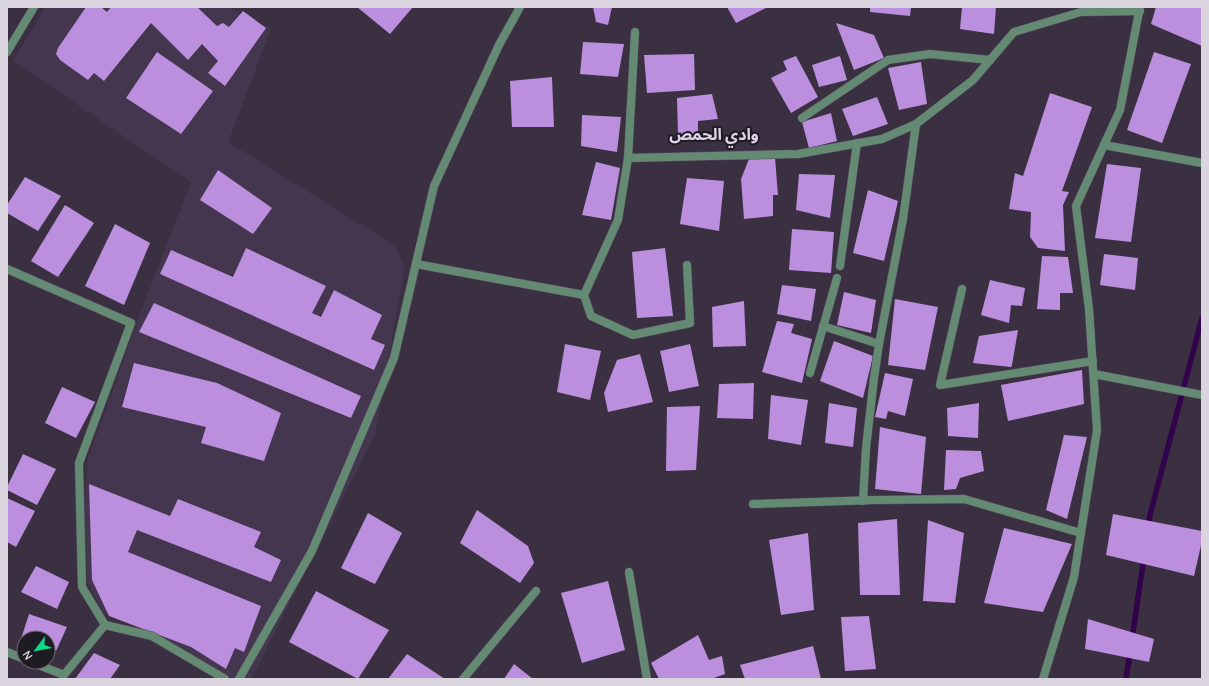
<svg xmlns="http://www.w3.org/2000/svg" width="1209" height="686" viewBox="0 0 1209 686" font-family="Manrope,'Noto Sans Arabic',sans-serif">
  <style>
    .built { fill: #43364e }
    .lines { fill: none; stroke-linecap: round; stroke-linejoin: round }
    .stream { stroke: #32034b; stroke-width: 5.5 }
    .building { fill: #bb8fdd }
    .service-casing { stroke: #574e5e; stroke-width: 9 }
    .minor-casing { stroke: #574e5e; stroke-width: 9 }
    .tertiary-casing { stroke: #574e5e; stroke-width: 9 }
    .service { stroke: #648a73; stroke-width: 8 }
    .minor { stroke: #648a73; stroke-width: 8 }
    .tertiary { stroke: #648a73; stroke-width: 8 }
    .labels { text-anchor: middle; dominant-baseline: central; stroke-width: 4; stroke-linejoin: round; paint-order: stroke }
    .district-label { font-size: 16px; font-weight: bold; fill: #e0d4eb; stroke: #1f1b23 }
  </style>
  <rect width="100%" height="100%" fill="#3a3042"/>
  <polygon class="built" points="45,7 228,7 271,29 228,142 394,245 405,267 375,435 251,679 234,679 103,612 87,582 84,519 88,459 139,316 191,182 13,61"/>
  <g class="lines">
    <g class="stream">
      <polyline points="1148,528 1150,515 1202,318"/>
      <polyline points="1132,639 1144,557"/>
      <polyline points="1126,679 1130,652"/>
    </g>
  </g>
  <g class="building">
    <polygon points="86,7 101,7 107,12 111,7 197,7 217,26 223,23 229,27 243,11 266,28 225,86 208,73 218,61 202,44 188,60 151,23 104,81 94,73 88,80 60,60 56,54 58,48"/>
    <polygon points="357,7 413,7 390,34"/>
    <polygon points="593,7 612,7 608,25 596,22"/>
    <polygon points="727,7 766,7 766,8 736,23"/>
    <polygon points="870,7 911,7 910,16 870,12"/>
    <polygon points="962,7 996,7 994,34 960,29"/>
    <polygon points="1156,7 1202,7 1202,46 1151,24"/>
    <polygon points="836,23 874,35 884,58 854,70"/>
    <polygon points="583,42 624,44 618,77 580,74"/>
    <polygon points="157,52 213,91 181,134 126,98"/>
    <polygon points="1154,52 1191,64 1162,143 1127,130"/>
    <polygon points="694,54 695,90 647,93 644,55"/>
    <polygon points="796,56 818,97 791,113 771,78 787,70 783,61"/>
    <polygon points="840,56 847,80 819,87 812,65"/>
    <polygon points="921,62 927,104 899,110 888,68"/>
    <polygon points="552,77 554,127 512,127 510,81"/>
    <polygon points="1050,93 1092,107 1062,191 1069,192 1063,205 1065,251 1038,248 1030,237 1031,212 1009,209 1015,173 1023,176"/>
    <polygon points="712,94 718,119 698,121 698,135 678,136 677,98"/>
    <polygon points="877,97 888,124 853,136 842,109"/>
    <polygon points="831,113 837,141 809,148 802,122"/>
    <polygon points="582,115 621,117 617,152 581,146"/>
    <polygon points="775,158 778,195 773,195 773,216 744,219 741,179 749,159"/>
    <polygon points="596,162 620,168 611,220 582,215"/>
    <polygon points="1107,164 1141,168 1131,242 1095,238"/>
    <polygon points="218,170 272,208 253,234 200,200"/>
    <polygon points="799,174 835,175 830,218 796,210"/>
    <polygon points="25,177 61,196 38,231 7,213 7,205"/>
    <polygon points="687,178 724,181 719,231 680,224"/>
    <polygon points="868,190 898,201 884,261 853,253"/>
    <polygon points="65,205 94,223 58,277 31,261"/>
    <polygon points="115,224 150,243 124,305 85,286"/>
    <polygon points="792,229 834,232 831,273 789,270"/>
    <polygon points="246,248 326,286 312,313 321,317 334,290 382,315 371,339 385,345 374,370 160,274 171,250 233,277"/>
    <polygon points="665,248 673,316 637,318 632,252"/>
    <polygon points="1104,254 1138,258 1135,290 1100,285"/>
    <polygon points="1042,256 1068,257 1073,293 1060,293 1060,310 1037,309"/>
    <polygon points="990,280 1025,288 1022,306 1011,305 1009,323 981,315"/>
    <polygon points="782,285 816,289 811,321 777,314"/>
    <polygon points="844,292 876,300 871,333 837,325"/>
    <polygon points="895,299 938,307 925,370 888,365"/>
    <polygon points="744,301 746,346 713,347 712,307"/>
    <polygon points="154,303 361,396 351,418 139,332"/>
    <polygon points="777,321 794,324 791,333 812,339 802,383 762,372"/>
    <polygon points="1018,330 1012,365 1011,367 973,363 979,336"/>
    <polygon points="834,341 873,356 863,398 820,381"/>
    <polygon points="565,344 601,351 590,400 557,392"/>
    <polygon points="690,344 699,386 669,392 660,351"/>
    <polygon points="640,354 653,402 608,412 604,393 617,360"/>
    <polygon points="134,363 217,383 281,413 264,461 201,443 206,427 122,407"/>
    <polygon points="1082,370 1084,404 1008,421 1001,385"/>
    <polygon points="885,373 913,379 905,416 888,411 886,419 875,417"/>
    <polygon points="754,383 753,419 717,418 719,384"/>
    <polygon points="62,387 95,402 76,438 45,423"/>
    <polygon points="771,395 808,400 801,445 768,439"/>
    <polygon points="829,403 857,408 853,447 825,443"/>
    <polygon points="979,403 978,438 948,436 947,408"/>
    <polygon points="700,406 696,470 666,471 667,407"/>
    <polygon points="880,427 926,437 921,494 875,489"/>
    <polygon points="1064,435 1087,437 1067,519 1046,510"/>
    <polygon points="946,450 981,451 984,471 960,478 956,489 944,490"/>
    <polygon points="23,454 56,469 37,505 7,490 7,487"/>
    <polygon points="89,484 170,516 178,499 261,532 254,547 281,560 271,582 137,530 128,552 261,606 244,652 235,648 226,669 191,647 109,616 92,580"/>
    <polygon points="7,498 35,511 16,547 7,542"/>
    <polygon points="477,510 528,546 534,563 520,583 460,543"/>
    <polygon points="368,513 402,533 375,584 341,568"/>
    <polygon points="1113,514 1202,531 1202,541 1194,576 1106,555"/>
    <polygon points="897,519 900,595 860,595 858,523"/>
    <polygon points="928,520 964,533 955,603 923,601"/>
    <polygon points="1004,528 1072,544 1043,612 984,603"/>
    <polygon points="808,533 814,610 781,615 769,540"/>
    <polygon points="36,566 69,582 57,609 21,592"/>
    <polygon points="608,581 625,650 582,663 561,593"/>
    <polygon points="316,591 389,630 358,679 289,642"/>
    <polygon points="29,614 67,627 56,651 48,648 48,638 21,639"/>
    <polygon points="869,616 876,669 845,671 841,617"/>
    <polygon points="1088,619 1154,639 1149,662 1085,649"/>
    <polygon points="698,635 709,660 722,656 725,674 711,679 659,679 651,663"/>
    <polygon points="813,646 821,679 745,679 740,665"/>
    <polygon points="94,653 120,665 110,679 75,679"/>
    <polygon points="407,654 445,679 388,679"/>
    <polygon points="514,664 533,679 504,679"/>
  </g>
  <g class="lines">
    <defs>
      <polyline id="service" points="629,572 647,679"/>
      <g id="minor">
        <polyline points="635,32 628,158 618,220 584,295 591,316 633,335 690,323 687,265"/>
        <polyline points="7,52 34,7"/>
        <polyline points="802,118 888,60 930,54 990,60"/>
        <polyline points="1104,145 1202,163"/>
        <polyline points="628,158 798,154 882,139 916,124 973,80 1014,32 1081,12 1140,11"/>
        <polyline points="416,264 584,295"/>
        <polyline points="840,266 857,143"/>
        <polyline points="7,269 131,323 79,463 82,587 105,625 152,636 225,679"/>
        <polyline points="962,289 940,385 1093,361"/>
        <polyline points="823,326 879,344"/>
        <polyline points="810,373 837,278"/>
        <polyline points="1094,374 1202,395"/>
        <polyline points="863,501 866,448 874,378 879,344 903,219 916,124"/>
        <polyline points="753,504 874,500 964,499 1081,533"/>
        <polyline points="7,652 24,659"/>
        <polyline points="31,662 64,675 105,625"/>
        <polyline points="463,679 536,591"/>
      </g>
      <g id="tertiary">
        <polyline points="239,679 312,551 394,358 434,186 499,45 520,7"/>
        <polyline points="1043,679 1074,577 1097,430 1089,309 1076,206 1120,110 1140,7"/>
      </g>
    </defs>
    <use href="#service" class="service-casing"/>
    <use href="#minor" class="minor-casing"/>
    <use href="#tertiary" class="tertiary-casing"/>
    <use href="#service" class="service"/>
    <use href="#minor" class="minor"/>
    <use href="#tertiary" class="tertiary"/>
  </g>
  <g class="labels">
    <g class="district-label">
      <text x="714" y="134">وادي الحمص</text>
    </g>
  </g>
  <rect width="1209" height="686" fill="none" stroke="#dad4df" stroke-width="16"/>
  <g transform="translate(36 650) rotate(238)"><circle r="19" fill="#1f1b23" stroke="#6a656e"/>
  <path d="M0-3L7 15L0 10L-7 15Z" fill="#0dd98a"/>
  <text y="-6" font-size="11" font-weight="bold" text-anchor="middle" fill="#dad4df">N</text>
  </g>
</svg>
